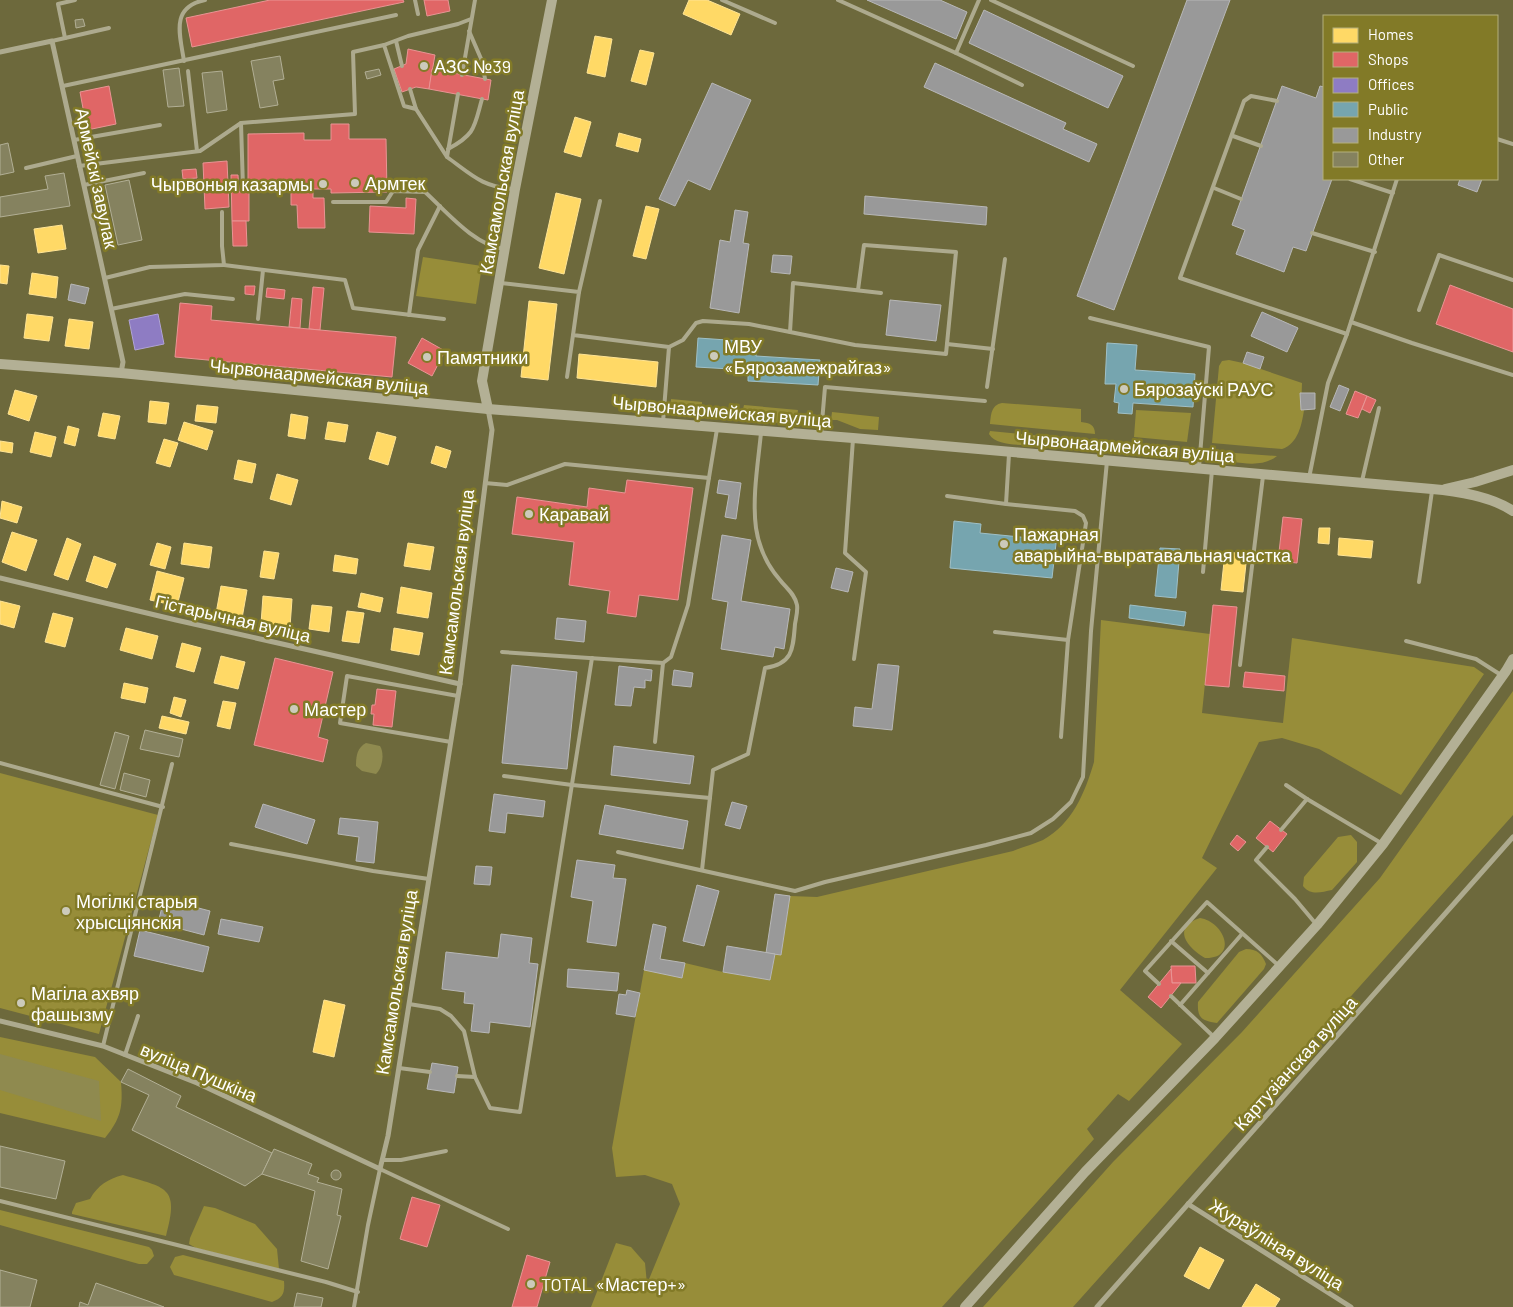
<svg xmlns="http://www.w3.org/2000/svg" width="1513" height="1307" viewBox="0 0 1513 1307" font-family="Barlow,sans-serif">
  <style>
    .green { fill: #978d39 }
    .water { fill: #8f8a4f }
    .homes { fill: #ffd966; stroke: #ffe494 }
    .shops { fill: #e06666; stroke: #e99494 }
    .offices { fill: #8e7cc3; stroke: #b0a3d5 }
    .public { fill: #76a5af; stroke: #9fc0c7 }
    .industry { fill: #999; stroke: #b8b8b8 }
    .building { fill: #85825f; stroke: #b2af95 }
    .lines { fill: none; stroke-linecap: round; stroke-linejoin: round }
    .lane { stroke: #adaa8e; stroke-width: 4 }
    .street { stroke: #adaa8e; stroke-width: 5 }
    .secondary { stroke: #b3b095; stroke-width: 10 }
    .poi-dot { fill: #cccabb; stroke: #827a27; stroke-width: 2 }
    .labels { text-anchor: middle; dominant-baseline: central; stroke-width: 5; stroke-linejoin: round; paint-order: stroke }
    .poi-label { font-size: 18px; fill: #fff; stroke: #827a27; text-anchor: start }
    .street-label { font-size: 18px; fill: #fff; stroke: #827a27 }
  </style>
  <rect width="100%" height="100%" fill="#6d693c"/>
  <g class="green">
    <polygon points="423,257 482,266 476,304 416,296"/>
    <path d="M 1229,360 L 1243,363 L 1302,383 L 1301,409 L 1304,410 C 1302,424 1298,444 1282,449 L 1212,443 L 1219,366 L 1222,361 Z"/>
    <polygon points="671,399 702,402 702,404 689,414 675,413 671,410"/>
    <path d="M 1002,403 L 1081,409 L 1081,422 C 1090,423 1095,425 1095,434 L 990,424 C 991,415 991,405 1002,403 Z"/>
    <polygon points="744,405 798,410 797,418 778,423 754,420 743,409"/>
    <polygon points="1136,410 1191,413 1187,442 1134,437"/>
    <polygon points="832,412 879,417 878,430 860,429 837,420 831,420"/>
    <path d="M 990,431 L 1043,436 L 1035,446 C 1021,444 997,447 989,434 Z"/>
    <polygon points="1131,444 1177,447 1176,456 1138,454"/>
    <path d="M 1208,451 L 1277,456 C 1260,470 1234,461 1214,459 L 1208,455 Z"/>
    <path d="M 1101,620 L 1210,634 L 1202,713 L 1283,723 L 1292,638 L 1474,667 L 1484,674 L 1401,795 L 1319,749 L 1282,738 L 1259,742 L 1202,858 L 1217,868 L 1120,990 L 1182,1044 L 1129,1101 L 1118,1094 L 1087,1129 L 1094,1139 L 942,1307 L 591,1307 L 616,1243 L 631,1247 L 645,1263 L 647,1284 L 680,1204 L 672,1184 L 645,1175 L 616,1177 L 612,1148 L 644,970 L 682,977 L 685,963 L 723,972 L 770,980 L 775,954 L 781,955 L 790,896 L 817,897 L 1013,851 C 1023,847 1034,844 1043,840 C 1072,824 1085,793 1094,762 Z"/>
    <polygon points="1513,691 1513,815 1073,1307 983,1307 1113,1162 1242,1032 1380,878"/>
    <polygon points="0,773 158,815 99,1034 0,1008"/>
    <path d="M 1351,835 L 1357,842 L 1357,862 L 1332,890 C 1321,892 1311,896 1303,886 L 1304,877 L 1338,837 Z"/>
    <path d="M 1200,918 C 1225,922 1238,959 1205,958 C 1187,948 1171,927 1200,918 Z"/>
    <path d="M 1246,949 C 1257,949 1262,954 1266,964 L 1264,969 L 1217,1023 C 1201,1021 1197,1017 1198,1002 L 1239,952 Z"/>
    <path d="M 0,1037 L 95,1057 L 121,1082 C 123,1107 121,1118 105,1138 L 0,1113 Z"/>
    <path d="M 123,1175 C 166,1188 180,1186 166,1236 L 72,1214 L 72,1212 L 76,1203 L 90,1199 C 98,1185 108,1179 123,1175 Z"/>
    <polygon points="204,1206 215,1208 255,1224 277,1249 279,1269 196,1248 189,1244 190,1238"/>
    <polygon points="0,1210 149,1247 152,1250 154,1256 147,1264 139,1264 0,1225"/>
    <path d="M 183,1255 L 284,1281 C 285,1293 283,1298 272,1302 L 174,1275 L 170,1267 L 175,1257 Z"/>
  </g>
  <g class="water">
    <path d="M 366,743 L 380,746 C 385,754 382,769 376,774 L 362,771 L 356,766 C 356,756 357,748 366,743 Z"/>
    <polygon points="0,1054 99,1081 101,1121 0,1090"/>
  </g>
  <g class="homes">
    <polygon points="689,0 707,0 740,14 731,35 683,14"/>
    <polygon points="595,36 612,39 605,77 587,73"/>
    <polygon points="640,50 654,53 646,85 631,81"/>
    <polygon points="575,117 591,122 581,157 564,152"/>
    <polygon points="619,133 641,139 638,152 616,146"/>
    <polygon points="556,193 581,199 564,274 539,268"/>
    <polygon points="646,206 659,209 646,259 633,256"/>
    <polygon points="62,225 66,249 38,253 34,229"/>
    <polygon points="0,265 9,266 7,284 0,283"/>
    <polygon points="32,273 58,277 56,298 29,294"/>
    <polygon points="529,301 557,304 548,380 521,377"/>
    <polygon points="27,314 53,317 49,341 24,338"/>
    <polygon points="69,319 93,322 89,349 65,346"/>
    <polygon points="579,354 658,362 656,387 577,378"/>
    <polygon points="15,390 37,396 29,421 8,414"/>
    <polygon points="150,401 169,403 166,424 148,422"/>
    <polygon points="197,405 218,407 216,423 195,421"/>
    <polygon points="103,413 120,416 115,439 98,436"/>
    <polygon points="291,414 308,417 305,439 288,436"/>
    <polygon points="184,422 213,431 207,450 178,440"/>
    <polygon points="328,422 348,425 345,442 325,439"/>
    <polygon points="68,426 79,429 75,446 64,443"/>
    <polygon points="35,432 56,437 51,457 30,452"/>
    <polygon points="377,432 396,437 388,465 369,459"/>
    <polygon points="164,439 178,443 170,467 156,463"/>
    <polygon points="0,441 13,443 12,453 0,451"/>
    <polygon points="436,446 451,451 446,468 431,463"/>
    <polygon points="238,460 256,464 252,483 234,479"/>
    <polygon points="277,474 298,480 291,505 270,499"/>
    <polygon points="2,501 22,507 17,523 0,518"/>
    <polygon points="1319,528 1330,528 1329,544 1318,543"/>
    <polygon points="12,532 37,540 26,571 2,562"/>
    <polygon points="67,538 81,544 68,580 54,575"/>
    <polygon points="1339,538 1373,541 1371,558 1338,555"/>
    <polygon points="157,543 171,547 165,569 150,565"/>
    <polygon points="184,543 212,547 209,568 181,564"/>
    <polygon points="408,543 434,547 430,570 404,566"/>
    <polygon points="264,551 279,553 274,579 260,577"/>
    <polygon points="1225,552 1247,554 1243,592 1221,590"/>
    <polygon points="335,555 358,559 356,574 333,571"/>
    <polygon points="94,556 116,564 107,588 86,581"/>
    <polygon points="157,571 184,578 177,606 150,600"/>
    <polygon points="221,586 247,590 241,624 215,619"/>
    <polygon points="401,587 432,593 428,618 397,613"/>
    <polygon points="361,593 383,598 380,612 358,607"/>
    <polygon points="263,596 292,599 290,627 261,624"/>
    <polygon points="0,601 20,606 14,628 0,624"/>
    <polygon points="312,605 332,607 329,632 309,629"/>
    <polygon points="347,611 364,613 359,643 342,641"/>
    <polygon points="53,613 73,618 65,647 45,642"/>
    <polygon points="126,628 158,636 152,659 120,650"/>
    <polygon points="394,628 423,633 419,655 391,650"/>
    <polygon points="182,643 201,648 194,672 176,667"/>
    <polygon points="221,656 245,662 238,689 214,683"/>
    <polygon points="124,683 148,688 145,703 121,698"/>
    <polygon points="174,697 186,700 181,717 170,713"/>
    <polygon points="223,701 236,703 230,729 217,726"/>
    <polygon points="162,716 189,722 186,734 159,728"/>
    <polygon points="324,1000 345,1005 334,1057 313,1052"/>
    <polygon points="1200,1247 1224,1260 1209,1289 1184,1276"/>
    <polygon points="1256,1284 1280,1299 1275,1307 1242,1307"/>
  </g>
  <g class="shops">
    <polygon points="270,0 403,0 404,2 192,47 186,18"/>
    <polygon points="424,0 448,0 450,11 427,16"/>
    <polygon points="408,49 435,55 429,89 416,87 402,92 394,69 406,64"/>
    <polygon points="432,69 491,80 488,100 429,89"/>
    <polygon points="109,86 116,124 87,130 80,92"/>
    <polygon points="331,124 349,124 349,139 386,139 387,192 331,193 331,189 313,189 313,198 324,198 325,228 298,228 297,205 291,205 291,181 248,181 248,134 304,133 304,140 331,140"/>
    <polygon points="227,161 229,207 205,209 203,163"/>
    <polygon points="196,169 197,178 183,179 182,170"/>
    <polygon points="231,175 238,175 239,192 249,192 249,221 232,221"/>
    <polygon points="406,198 416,199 414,234 369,232 370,206 406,208"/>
    <polygon points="232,221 246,221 247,246 233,246"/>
    <polygon points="1450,285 1513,309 1513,352 1436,324"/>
    <polygon points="245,286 255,286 254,295 245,294"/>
    <polygon points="313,287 324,288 320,330 309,329"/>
    <polygon points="267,288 285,290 284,299 266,297"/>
    <polygon points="292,298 302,299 300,328 289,327"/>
    <polygon points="180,303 212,306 211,320 396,337 392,377 175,357"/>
    <polygon points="422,338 445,351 432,376 408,363"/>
    <polygon points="1355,391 1367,396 1358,418 1346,414"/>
    <polygon points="1367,396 1376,400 1370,413 1362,409"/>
    <polygon points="627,480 693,488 678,600 639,595 636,617 607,613 610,591 569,585 574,542 512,534 517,497 587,507 589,488 625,493"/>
    <polygon points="1283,517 1302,519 1297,563 1278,561"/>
    <polygon points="1213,605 1237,607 1229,687 1205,685"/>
    <polygon points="275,658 333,672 318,737 328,740 323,762 254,745"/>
    <polygon points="1245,672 1285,676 1284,691 1243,687"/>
    <polygon points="377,689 396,691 392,727 373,725 374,714 371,714 372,705 375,705"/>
    <polygon points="1270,821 1287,834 1273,852 1256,838"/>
    <polygon points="1237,835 1246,842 1238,851 1230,844"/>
    <polygon points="1171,966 1195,966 1196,983 1172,983"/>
    <polygon points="1171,969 1172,983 1181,983 1161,1008 1148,997"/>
    <polygon points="412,1197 440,1205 427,1247 400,1239"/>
    <polygon points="527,1255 550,1262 537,1307 512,1307"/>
  </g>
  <polygon class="offices" points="158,314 164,344 135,350 129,320"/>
  <g class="public">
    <polygon points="698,338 756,342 756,356 820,360 818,385 748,381 748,370 696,367"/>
    <polygon points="1107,343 1137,345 1135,370 1195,374 1193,407 1133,403 1132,414 1118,413 1119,403 1114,402 1116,384 1105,384"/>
    <polygon points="954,521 981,524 980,533 1030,538 1031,533 1057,535 1052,578 950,568"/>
    <polygon points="1160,548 1180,549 1176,598 1155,596"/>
    <polygon points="1130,605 1186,612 1184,626 1129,618"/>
  </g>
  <g class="industry">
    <polygon points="867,0 940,0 967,12 956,39"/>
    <polygon points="1187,0 1230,0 1114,310 1077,296"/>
    <polygon points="984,10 1123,76 1108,108 969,43"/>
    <polygon points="935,63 1066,123 1063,129 1097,144 1089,162 924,87"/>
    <polygon points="712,83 751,100 710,190 688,180 675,206 659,199"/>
    <polygon points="1282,86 1316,98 1320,86 1324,87 1324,179 1332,179 1306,251 1293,247 1284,272 1236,254 1245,230 1232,225"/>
    <polygon points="1460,179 1482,179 1477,192 1458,185"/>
    <polygon points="865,196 987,207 986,225 864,214"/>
    <polygon points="735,210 748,212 743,243 749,244 739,313 710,308 720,240 730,242"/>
    <polygon points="773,255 792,256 790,274 771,272"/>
    <polygon points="71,284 89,288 85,304 68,300"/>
    <polygon points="890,300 941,305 936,341 886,335"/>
    <polygon points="1262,312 1298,328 1287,352 1251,336"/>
    <polygon points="1247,352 1264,357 1260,369 1243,363"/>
    <polygon points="1339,385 1349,389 1340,411 1330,407"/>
    <polygon points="1300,393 1315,393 1315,409 1301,410"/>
    <polygon points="719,480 741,483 736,519 725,517 729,495 717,493"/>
    <polygon points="722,535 751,540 741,601 790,609 784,649 775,647 773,657 721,649 728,602 712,599"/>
    <polygon points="836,568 853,572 848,592 831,588"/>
    <polygon points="557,618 586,621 584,642 555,639"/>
    <polygon points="878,664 899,666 892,730 853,726 855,707 872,709"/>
    <polygon points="512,665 577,672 567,769 502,763"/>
    <polygon points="619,666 652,670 651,681 645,680 645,688 634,687 631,706 615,705"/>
    <polygon points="674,670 693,673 691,687 672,685"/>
    <polygon points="614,746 694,756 690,784 611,775"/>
    <polygon points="494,794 545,801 543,817 507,813 505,833 489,831"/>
    <polygon points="732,802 747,806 740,829 725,825"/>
    <polygon points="263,804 315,820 307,844 255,827"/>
    <polygon points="605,805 688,821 683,849 599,834"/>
    <polygon points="340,818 378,822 374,863 356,861 359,837 338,834"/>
    <polygon points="577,860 615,865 613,878 626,879 616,946 587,942 593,901 571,897"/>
    <polygon points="476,866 492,867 490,885 474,884"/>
    <polygon points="697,885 719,891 704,946 683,941"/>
    <polygon points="775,894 790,896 781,955 766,953"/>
    <polygon points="164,899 210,911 204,935 158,923"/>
    <polygon points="221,919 263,927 259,942 218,934"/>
    <polygon points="653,924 666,927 660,959 685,963 682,978 644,970"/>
    <polygon points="140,930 209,947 203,972 134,956"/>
    <polygon points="501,934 532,938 529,963 538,964 530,1027 490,1022 489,1033 471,1031 474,1004 464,1003 465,992 442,989 446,952 498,958"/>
    <polygon points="727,946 775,954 770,980 723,972"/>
    <polygon points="568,969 619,973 617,991 567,987"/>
    <polygon points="627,990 640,993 635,1017 616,1014 619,994 626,995"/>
    <polygon points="432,1063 458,1067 454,1093 427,1089"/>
  </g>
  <g class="building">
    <polygon points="83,19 85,26 76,28 75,20"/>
    <polygon points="280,56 284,79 273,81 278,105 260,108 251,61"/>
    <polygon points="179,68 184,106 168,107 163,70"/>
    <polygon points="379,69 381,75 367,79 365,72"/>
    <polygon points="222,71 227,110 207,113 202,73"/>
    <polygon points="8,143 14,172 0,175 0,145"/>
    <polygon points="64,173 70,206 0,217 0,197 48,189 45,176"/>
    <polygon points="129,180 142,240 118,245 105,185"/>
    <polygon points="145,730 183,739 179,757 140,749"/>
    <polygon points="115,732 129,736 115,789 100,785"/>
    <polygon points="124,773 150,780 146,797 120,790"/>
    <polygon points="128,1069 181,1096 176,1107 272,1153 262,1174 245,1186 132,1130 149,1095 121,1082"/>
    <polygon points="0,1146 65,1161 56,1199 0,1187"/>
    <polygon points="274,1149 312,1164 308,1174 319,1178 317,1182 342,1189 337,1215 341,1216 328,1269 301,1261 315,1191 262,1174"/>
    <circle cx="336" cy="1175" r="5"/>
    <polygon points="0,1270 37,1280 30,1307 0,1307"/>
    <polygon points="96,1283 148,1301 164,1307 79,1307 80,1302 88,1305"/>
    <polygon points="297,1293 323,1298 321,1307 294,1307"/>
  </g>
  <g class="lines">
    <g class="lane">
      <polyline points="415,0 418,14"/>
      <polyline points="722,0 775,23"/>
      <polyline points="838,0 956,53"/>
      <polyline points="979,0 956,53 1022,85"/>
      <polyline points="991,0 1133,66"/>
      <polyline points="469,31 482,61 485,79"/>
      <polyline points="65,38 58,4 75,0"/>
      <polyline points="52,41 109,28"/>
      <polyline points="396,41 402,66"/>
      <path d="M 184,61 C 180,35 170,7 205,0"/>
      <polyline points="188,71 197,151"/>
      <polyline points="462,75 475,0"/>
      <polyline points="63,86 396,15"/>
      <polyline points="410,89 416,109"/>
      <path d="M 458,94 L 447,157 C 472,175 482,187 514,189"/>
      <polyline points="1277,101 1251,96 1244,101 1180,278 1347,334"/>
      <polyline points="241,123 243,188 281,187"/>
      <polyline points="1233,136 1261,146"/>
      <polyline points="1497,139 1513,144"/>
      <polyline points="74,140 160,125"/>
      <path d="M 448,149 C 476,134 474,127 482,99"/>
      <polyline points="447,157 416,109 404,106 384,45 408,36 458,24 471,19"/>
      <polyline points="79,166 200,151 241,123 355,114 353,52 384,45"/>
      <polyline points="26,168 77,156"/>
      <polyline points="1350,179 1393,193"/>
      <polyline points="84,185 144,173"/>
      <polyline points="1214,188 1241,199"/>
      <path d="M 333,202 L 386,202 L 393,191 L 425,192 C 447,212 474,245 504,249"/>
      <polyline points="1312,233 1375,252"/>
      <polyline points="224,265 345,280 353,308 444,319"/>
      <polyline points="105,278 150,267 224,265 222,246 222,212"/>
      <polyline points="501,283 579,292 573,335 669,347 663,422"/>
      <polyline points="858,290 864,245 956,252 946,354 855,345 790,332 793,283 881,293"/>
      <polyline points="579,292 600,201"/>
      <polyline points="111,309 185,294 233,299"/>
      <polyline points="1419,310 1439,255 1513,280"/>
      <polyline points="409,315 418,250 440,206"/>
      <polyline points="1090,318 1209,347 1199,467"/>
      <polyline points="258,319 263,270"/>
      <polyline points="1351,322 1412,343 1513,375"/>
      <polyline points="947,344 993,349"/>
      <polyline points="669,347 683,340 696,323 703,321 749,324 790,332"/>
      <polyline points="567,377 573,335"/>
      <polyline points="987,387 1005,259"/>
      <polyline points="821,434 825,387 985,401"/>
      <polyline points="853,439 845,553 866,572 854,659"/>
      <polyline points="1009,454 1006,504 1075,511 1083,516 1086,523 1068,640 1061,737"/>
      <polyline points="1309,478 1328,383 1347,334 1397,179"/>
      <polyline points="1362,481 1379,408"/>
      <polyline points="485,483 507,485 565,464 709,478"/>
      <polyline points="947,496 1006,504"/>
      <polyline points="1203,572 1212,470"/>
      <polyline points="1419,582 1432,491"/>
      <polyline points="995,632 1068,640"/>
      <polyline points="1406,641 1476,659 1501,675"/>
      <polyline points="502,652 663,663 671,657 688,605 717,429"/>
      <polyline points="1240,665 1263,476"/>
      <polyline points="451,742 340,723 347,676 458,696"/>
      <polyline points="655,742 663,663"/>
      <polyline points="0,763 163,807"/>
      <polyline points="504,776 572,785 710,798"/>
      <polyline points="1286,785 1307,799"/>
      <polyline points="1281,830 1307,799 1381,843"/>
      <polyline points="231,844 373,871 429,879"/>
      <polyline points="1267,847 1256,860 1295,899 1316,924"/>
      <polyline points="618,852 795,891 825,882 986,845 1031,833 1053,819 1071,802 1083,777 1091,631 1107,461"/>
      <path d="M 702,870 L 713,770 L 748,754 L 765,668 C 793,664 793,649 795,624 C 796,618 798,611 797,605 C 795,594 786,588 780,580 C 767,565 759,548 756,528 C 752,498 758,463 761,433"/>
      <polyline points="1171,941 1208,973"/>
      <polyline points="1159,984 1145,971 1207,902 1278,965"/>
      <polyline points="1171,996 1214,1037"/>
      <polyline points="409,1004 440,1009 451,1016 464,1031 475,1077"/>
      <polyline points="1180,1005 1242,934"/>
      <polyline points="103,1046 172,764"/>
      <polyline points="125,1055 138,1016"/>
      <polyline points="399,1068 430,1072"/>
      <polyline points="457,1076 475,1077 490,1108 520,1112 592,658"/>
      <polyline points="382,1160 401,1160 446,1151"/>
      <polyline points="0,1201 326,1282 358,1292"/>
      <polyline points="354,1307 368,1225 380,1169 508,1229"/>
    </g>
    <g class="street">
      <polyline points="0,52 52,41 123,362 121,373"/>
      <polyline points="0,578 176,620 460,684"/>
      <polyline points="0,1021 103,1046 197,1083 380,1169 388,1136 460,684 492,430 488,409"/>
      <polyline points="1188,1204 1351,1307"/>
      <polyline points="1097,1307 1513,837"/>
    </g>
    <g class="secondary">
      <path d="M 0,364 L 121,373 L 488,409 L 853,438 L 1432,489 C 1457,491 1492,497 1513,511"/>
      <polyline points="488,409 482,381 515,189 552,0"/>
      <polyline points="1445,489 1475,482 1513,470"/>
      <polyline points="965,1307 1085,1172 1215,1038 1317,925 1383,844 1506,671 1513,659"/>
    </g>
  </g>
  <g class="poi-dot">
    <circle cx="424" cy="66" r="5"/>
    <circle cx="355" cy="183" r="5"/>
    <circle cx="323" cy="184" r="5"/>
    <circle cx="714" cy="356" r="5"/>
    <circle cx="427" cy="357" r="5"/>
    <circle cx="1124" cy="389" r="5"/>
    <circle cx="529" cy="514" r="5"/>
    <circle cx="1004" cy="544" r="5"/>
    <circle cx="294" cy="709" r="5"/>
    <circle cx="66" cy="911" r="5"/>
    <circle cx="21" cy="1003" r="5"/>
    <circle cx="531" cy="1284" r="5"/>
  </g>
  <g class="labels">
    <g class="poi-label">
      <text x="434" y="66">АЗС №39</text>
      <text x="365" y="183">Армтек</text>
      <text x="313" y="184" text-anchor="end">Чырвоныя казармы</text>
      <text x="724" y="346">МВУ<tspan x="724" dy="21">«Бярозамежрайгаз»</tspan></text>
      <text x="437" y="357">Памятники</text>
      <text x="1134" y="389">Бярозаўскі РАУС</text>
      <text x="539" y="514">Каравай</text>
      <text x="1014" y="534">Пажарная<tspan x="1014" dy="21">аварыйна-выратавальная частка</tspan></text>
      <text x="304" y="709">Мастер</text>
      <text x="76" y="901">Могілкі старыя<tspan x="76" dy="21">хрысціянскія</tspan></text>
      <text x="31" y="993">Магіла ахвяр<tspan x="31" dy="21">фашызму</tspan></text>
      <text x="541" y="1284">TOTAL «Мастер+»</text>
    </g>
    <g class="street-label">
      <text transform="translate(97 178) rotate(78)">Армейскі завулак</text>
      <text transform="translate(501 182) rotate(-80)">Камсамольская вуліца</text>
      <text transform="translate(319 376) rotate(6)">Чырвонаармейская вуліца</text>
      <text transform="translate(722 411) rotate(5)">Чырвонаармейская вуліца</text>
      <text transform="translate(1125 446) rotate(5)">Чырвонаармейская вуліца</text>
      <text transform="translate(456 582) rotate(-83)">Камсамольская вуліца</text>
      <text transform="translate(233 618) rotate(13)">Гістарычная вуліца</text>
      <text transform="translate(396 982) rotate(-81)">Камсамольская вуліца</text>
      <text transform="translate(1295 1063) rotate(-48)">Картузіанская вуліца</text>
      <text transform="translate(199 1072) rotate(23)">вуліца Пушкіна</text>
      <text transform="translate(1277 1244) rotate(32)">Жураўліная вуліца</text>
    </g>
  </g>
  <rect x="1323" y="15" width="175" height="165" fill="#827a27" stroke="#b4af7d"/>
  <rect x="1333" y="28" width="25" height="15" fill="#ffd966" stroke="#b4af7d"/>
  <text x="1368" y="40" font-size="15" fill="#ffffff">Homes</text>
  <rect x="1333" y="52" width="25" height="15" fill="#e06666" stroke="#b4af7d"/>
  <text x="1368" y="65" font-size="15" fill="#ffffff">Shops</text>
  <rect x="1333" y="78" width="25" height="15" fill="#8e7cc3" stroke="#b4af7d"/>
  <text x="1368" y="90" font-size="15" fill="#ffffff">Offices</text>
  <rect x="1333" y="102" width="25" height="15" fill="#76a5af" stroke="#b4af7d"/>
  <text x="1368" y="115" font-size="15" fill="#ffffff">Public</text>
  <rect x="1333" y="128" width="25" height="15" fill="#999999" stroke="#b4af7d"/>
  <text x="1368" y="140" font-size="15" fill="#ffffff">Industry</text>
  <rect x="1333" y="152" width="25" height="15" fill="#85825f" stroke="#b4af7d"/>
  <text x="1368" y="165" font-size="15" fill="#ffffff">Other</text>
</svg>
